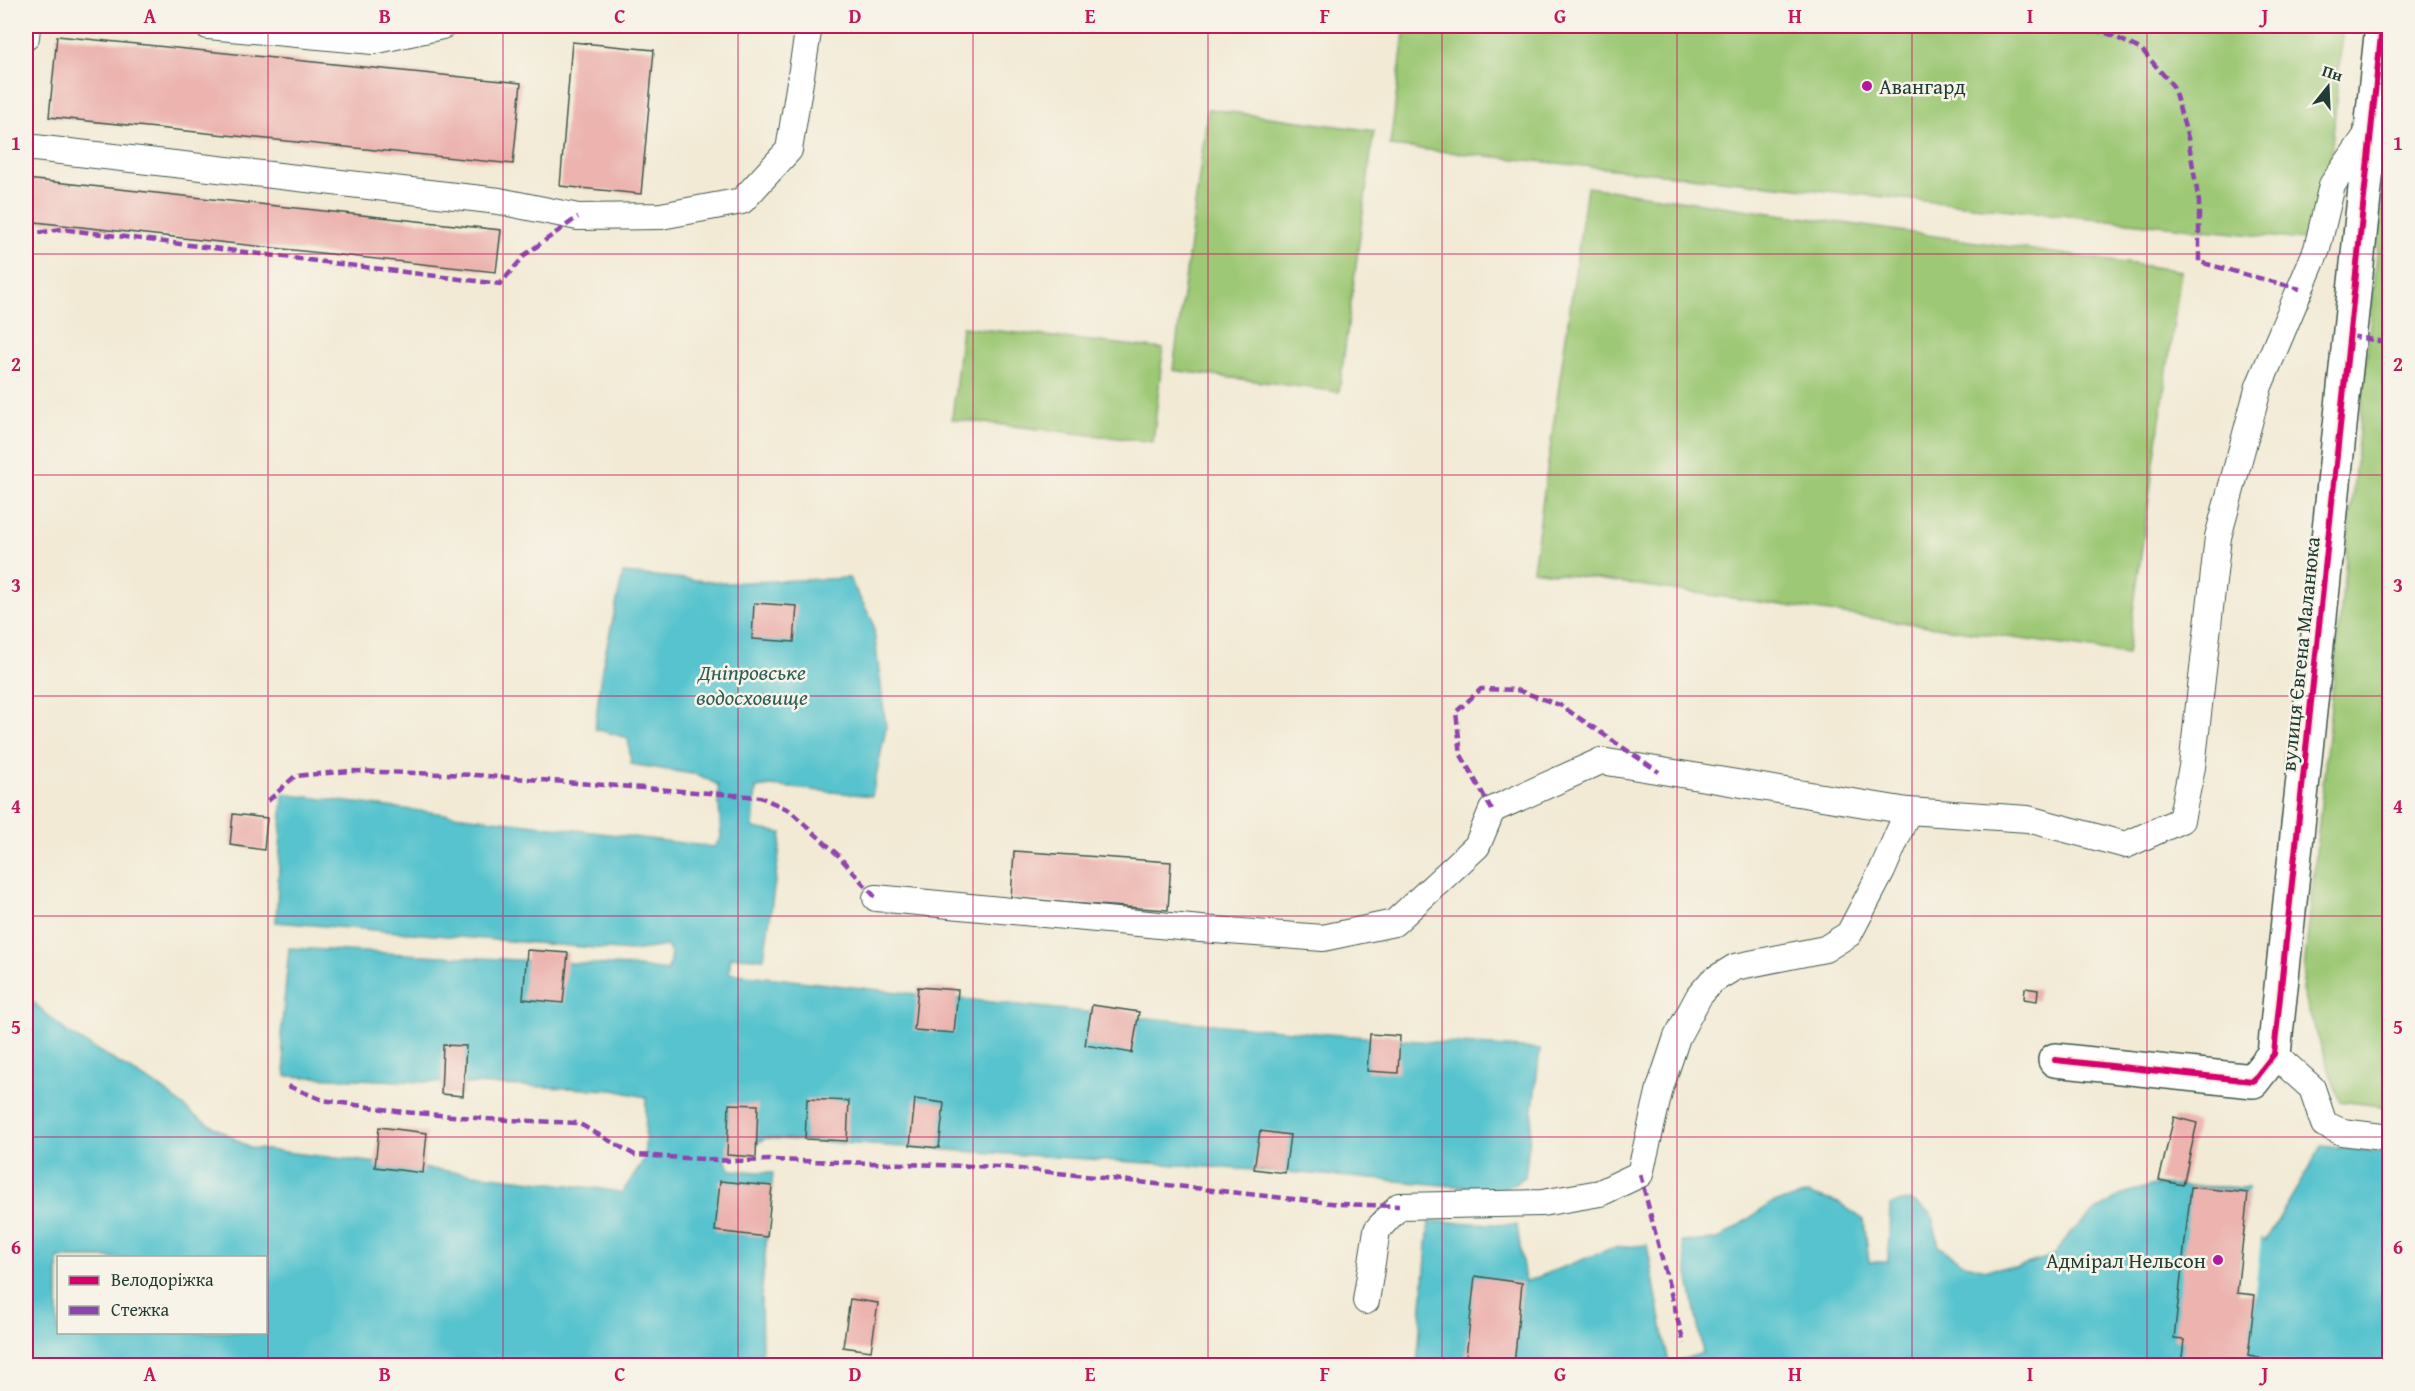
<svg xmlns="http://www.w3.org/2000/svg" width="2415" height="1391" viewBox="0 0 2415 1391" font-family="'Gentium Book Plus',serif">
  <style>
    .green { fill: #9dc874; stroke: #5e8254; stroke-width: 1.5 }
    .water { fill: #56c3ce; stroke: #3a8081; stroke-width: 1.5; fill-rule: evenodd }
    .pier { fill: #f2ead5 }
    .building { fill: #ecb3af }
    .lines { fill: none; stroke-linecap: round; stroke-linejoin: round }
    .lane-casing { stroke: #3f574c; stroke-width: 28 }
    .street-casing { stroke: #3f574c; stroke-width: 36 }
    .lane { stroke: #fff; stroke-width: 26 }
    .street { stroke: #fff; stroke-width: 33 }
    .quiet { stroke: #8e44ad; stroke-width: 4.5; stroke-dasharray: 9 4.5; stroke-linecap: butt }
    .cycleway-casing { stroke: #f7f3e8; stroke-width: 10 }
    .cycleway { stroke: #d6006c; stroke-width: 6 }
    .grid { fill: none; stroke: #c2185b; stroke-width: 1.5; stroke-opacity: 0.55 }
    .poi-dot { fill: #b5179e; stroke: #f7f3e8; stroke-width: 2 }
    .labels { text-anchor: middle; dominant-baseline: central; stroke-width: 5; stroke-linejoin: round; paint-order: stroke }
    .poi-label { font-size: 21px; fill: #1f3d34; stroke: #f7f3e8; text-anchor: start }
    .street-label { font-size: 21px; fill: #1f3d34; stroke: #f7f3e8 }
    .water-label { font-size: 22px; font-style: italic; fill: #2d5e5a; stroke: #f7f3e8 }
    .neatline { fill: none; stroke: #c2185b; stroke-width: 2 }
    .grid-label { font-size: 20px; text-anchor: middle; font-weight: bold; fill: #c2185b }
  </style>
  <rect width="100%" height="100%" fill="#f7f3e8"/>
  <filter id="ink" filterUnits="userSpaceOnUse"><feTurbulence type="fractalNoise" baseFrequency=".0167" numOctaves="2"/><feDisplacementMap in="SourceGraphic" scale="12" xChannelSelector="R" yChannelSelector="G"/><feConvolveMatrix kernelMatrix="1 2 1 2 8 2 1 2 1" color-interpolation-filters="sRGB"/></filter>
  <filter id="wash" filterUnits="userSpaceOnUse"><feTurbulence type="fractalNoise" baseFrequency=".008" numOctaves="4" result="noise"/><feDisplacementMap in="SourceGraphic" scale="24" xChannelSelector="R" yChannelSelector="G"/><feGaussianBlur stdDeviation="1.35" result="paint"/><feColorMatrix in="noise" values="0 0 0 0 0 0 0 0 0 0 0 0 0 0 0 0 0 1.4 0 .05"/><feComposite in="paint" operator="in"/></filter>
  <g filter="url(#wash)">
    <rect width="100%" height="100%" fill="#f2ead5"/>
    <g class="green">
      <polygon points="1405,26 2343,26 2323,242 1390,146"/>
      <polygon points="1208,109 1374,131 1339,392 1173,370"/>
      <polygon points="2389,137 2390,1107 2389,1107 2340,1101 2302,991"/>
      <polygon points="1587,187 2181,271 2127,654 1533,570"/>
      <polygon points="962,327 1163,349 1153,442 952,419"/>
    </g>
    <g class="water">
      <path d="M 623,573 L 726,583 L 849,578 L 873,622 L 886,728 L 872,796 L 771,786 L 756,788 L 753,828 L 782,833 L 764,958 L 731,957 L 729,973 C 998,1004 1269,1033 1540,1049 L 1525,1177 L 1502,1190 L 1314,1174 L 766,1138 C 751,1149 737,1147 725,1161 L 731,1170 L 773,1173 L 761,1298 L 762,1354 L 801,1365 L 26,1366 L 26,996 L 68,1033 L 164,1090 L 195,1116 L 250,1148 L 602,1189 L 622,1193 L 645,1158 L 646,1097 L 613,1090 L 286,1076 L 281,1036 L 289,948 L 630,966 L 668,971 L 671,954 L 667,946 L 632,951 L 276,922 L 283,794 L 714,847 L 721,838 L 718,785 L 699,775 L 631,764 L 628,738 L 595,729 L 601,673 ZM 58,1258 L 266,1258 L 266,1332 L 58,1332 Z"/>
      <polygon points="2322,1146 2389,1153 2389,1365 1417,1366 1429,1221 1517,1225 1525,1282 1612,1248 1647,1245 1669,1364 1703,1353 1682,1242 1717,1240 1772,1203 1809,1194 1839,1203 1864,1220 1869,1262 1888,1262 1890,1205 1910,1200 1931,1213 1939,1246 1965,1264 1986,1269 2016,1267 2053,1256 2071,1232 2096,1211 2122,1194 2154,1185 2249,1188 2261,1239 2266,1240"/>
    </g>
    <polygon class="pier" points="2249,1185 2262,1230 2247,1359 2232,1344"/>
    <g id="blocks">
      <g class="building">
        <polygon points="57,36 521,83 513,164 49,117"/>
        <polygon points="572,42 654,50 641,194 560,186"/>
        <polygon points="26,179 501,230 496,272 26,221"/>
        <polygon points="754,603 797,606 794,642 752,639"/>
        <polygon points="233,814 267,818 264,850 230,845"/>
        <polygon points="1014,851 1171,862 1168,910 1011,899"/>
        <polygon points="527,950 568,953 563,1003 523,999"/>
        <polygon points="918,987 958,990 954,1033 914,1030"/>
        <polygon points="2025,988 2038,990 2037,1001 2024,999"/>
        <polygon points="1092,1005 1139,1012 1132,1053 1085,1045"/>
        <polygon points="1370,1034 1400,1036 1398,1073 1367,1071"/>
        <polygon points="443,1045 466,1046 463,1096 441,1094"/>
        <polygon points="807,1099 849,1101 847,1141 805,1139"/>
        <polygon points="915,1099 944,1103 939,1148 910,1145"/>
        <polygon points="729,1104 758,1105 756,1157 727,1155"/>
        <polygon points="2174,1117 2197,1123 2183,1185 2159,1180"/>
        <polygon points="379,1127 427,1133 423,1173 375,1167"/>
        <polygon points="1260,1131 1290,1135 1285,1173 1254,1169"/>
        <polygon points="720,1181 772,1186 767,1237 715,1231"/>
        <polygon points="2191,1187 2248,1193 2237,1293 2255,1295 2248,1356 2317,1366 2181,1366 2184,1340 2174,1339"/>
        <polygon points="1475,1276 1522,1283 1514,1366 1465,1366"/>
        <polygon points="850,1299 878,1303 871,1351 843,1347"/>
      </g>
    </g>
  </g>
  <g filter="url(#ink)">
    <use href="#blocks" fill-opacity="0" stroke="#3f574c" stroke-width="1.5"/>
    <g class="lines">
      <defs>
        <g id="lane">
          <polyline points="208,26 373,41 442,26"/>
          <polyline points="26,37 27,26"/>
          <polyline points="26,147 499,201 578,217 661,216 742,201 789,150 809,26"/>
          <polyline points="876,898 1201,929 1323,938 1394,923 1477,846 1492,810 1601,761 1908,811"/>
          <polyline points="2274,1054 2312,1088 2324,1124 2342,1132 2390,1138"/>
          <polyline points="1366,1301 1377,1230 1399,1206 1542,1203 1600,1193 1640,1174 1660,1088 1677,1037 1699,996 1712,981 1735,967 1825,949 1849,934 1882,871 1908,811 2028,819 2126,845 2181,820 2192,767 2218,537 2259,386 2317,249 2332,185 2371,129"/>
        </g>
        <polyline id="street" points="2055,1060 2253,1081 2274,1054 2382,26"/>
      </defs>
      <use href="#lane" class="lane-casing"/>
      <use href="#street" class="street-casing"/>
      <use href="#lane" class="lane"/>
      <use href="#street" class="street"/>
      <g class="quiet">
        <polyline points="2080,26 2109,34 2142,50 2173,86 2188,138 2199,202 2199,262 2300,289"/>
        <polyline points="26,235 61,229 500,284 526,254 578,217"/>
        <polyline points="2350,336 2390,343"/>
        <polyline points="268,801 295,776 350,771 475,775 760,797 789,810 837,854 876,898"/>
        <polyline points="1492,810 1461,755 1456,712 1481,689 1517,690 1560,705 1659,772"/>
        <polyline points="288,1086 323,1100 403,1112 487,1119 578,1123 635,1155 735,1161 771,1160 1003,1167 1339,1204 1399,1206"/>
        <polyline points="1640,1174 1684,1344"/>
      </g>
      <defs>
        <polyline id="cycleway" points="2055,1060 2253,1081 2274,1054 2382,26"/>
      </defs>
      <use href="#cycleway" class="cycleway-casing"/>
      <use href="#cycleway" class="cycleway"/>
    </g>
  </g>
  <path class="grid" d="M 268,26 L 268,1366M 503,26 L 503,1366M 738,26 L 738,1366M 973,26 L 973,1366M 1208,26 L 1208,1366M 1442,26 L 1442,1366M 1677,26 L 1677,1366M 1912,26 L 1912,1366M 2147,26 L 2147,1366M 26,254 L 2390,254M 26,475 L 2390,475M 26,696 L 2390,696M 26,916 L 2390,916M 26,1137 L 2390,1137"/>
  <g class="poi-dot">
    <circle cx="1867" cy="86" r="6"/>
    <circle cx="2218" cy="1260" r="6"/>
  </g>
  <g class="labels">
    <g class="poi-label">
      <text x="1879" y="86">Авангард</text>
      <text x="2206" y="1260" text-anchor="end">Адмірал Нельсон</text>
    </g>
    <g class="street-label">
      <text transform="translate(2300 654) rotate(-84)">вулиця Євгена Маланюка</text>
    </g>
    <g class="water-label">
      <text x="752" y="672">Дніпровське<tspan x="752" dy="25">водосховище</tspan></text>
    </g>
  </g>
  <rect width="2415" height="1391" fill="none" stroke="#f7f3e8" stroke-width="66"/>
  <rect x="57" y="1256" width="210" height="78" fill="#f7f3e8" stroke="#a1aaa0" stroke-width="1.5"/>
  <rect x="69" y="1276" width="30" height="9" fill="#d6006c" stroke="#a1aaa0" stroke-width="1.5"/>
  <text x="111" y="1286" font-size="18" fill="#1f3d34">Велодоріжка</text>
  <rect x="69" y="1306" width="30" height="9" fill="#8e44ad" stroke="#a1aaa0" stroke-width="1.5"/>
  <text x="111" y="1316" font-size="18" fill="#1f3d34">Стежка</text>
  <g transform="translate(2328 87) rotate(18)" stroke="#f7f3e8" stroke-width="4.5" paint-order="stroke">
  <path d="M0-4.5L10 22L0 15L-10 22Z" fill="#1f3d34"/>
  <text y="-9" font-size="16" font-weight="bold" text-anchor="middle" fill="#1f3d34">Пн</text>
  </g>
  <rect x="33" y="33" width="2349" height="1325" class="neatline"/>
  <g class="grid-label">
    <text x="150" y="23">A</text>
    <text x="385" y="23">B</text>
    <text x="620" y="23">C</text>
    <text x="855" y="23">D</text>
    <text x="1090" y="23">E</text>
    <text x="1325" y="23">F</text>
    <text x="1560" y="23">G</text>
    <text x="1795" y="23">H</text>
    <text x="2030" y="23">I</text>
    <text x="2265" y="23">J</text>
    <text x="16" y="150">1</text>
    <text x="2398" y="150">1</text>
    <text x="16" y="371">2</text>
    <text x="2398" y="371">2</text>
    <text x="16" y="592">3</text>
    <text x="2398" y="592">3</text>
    <text x="16" y="813">4</text>
    <text x="2398" y="813">4</text>
    <text x="16" y="1034">5</text>
    <text x="2398" y="1034">5</text>
    <text x="16" y="1254">6</text>
    <text x="2398" y="1254">6</text>
    <text x="150" y="1381">A</text>
    <text x="385" y="1381">B</text>
    <text x="620" y="1381">C</text>
    <text x="855" y="1381">D</text>
    <text x="1090" y="1381">E</text>
    <text x="1325" y="1381">F</text>
    <text x="1560" y="1381">G</text>
    <text x="1795" y="1381">H</text>
    <text x="2030" y="1381">I</text>
    <text x="2265" y="1381">J</text>
  </g>
</svg>
